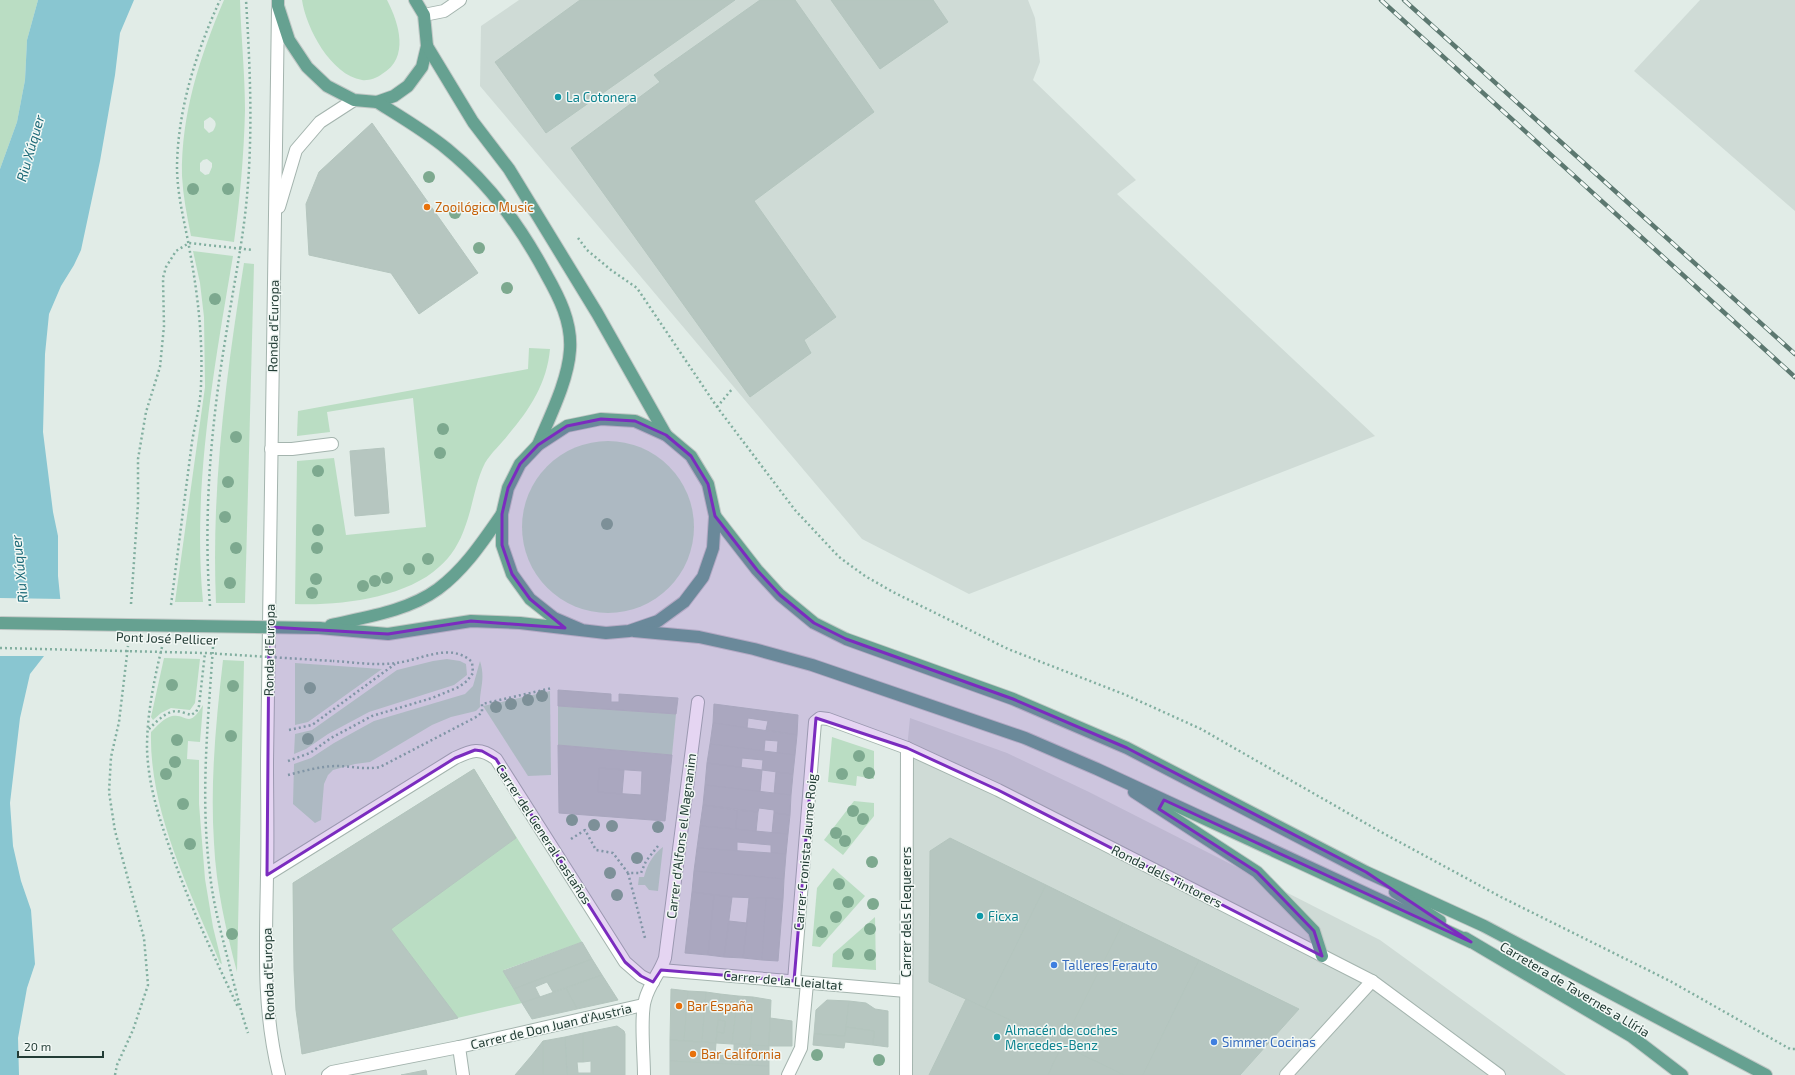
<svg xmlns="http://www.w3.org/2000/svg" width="1795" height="1075" viewBox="0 0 1795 1075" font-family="'Exo 2',sans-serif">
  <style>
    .built { fill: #cfdbd6 }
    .green { fill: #baddc3; fill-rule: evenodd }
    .water { fill: #89c6d1 }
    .pier { fill: #e1ece7 }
    .building { fill: #b6c6c0; stroke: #b4c5be; fill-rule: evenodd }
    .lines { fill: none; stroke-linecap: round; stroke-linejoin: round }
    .minor-casing { stroke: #a4b4ae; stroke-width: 14 }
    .major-casing { stroke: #c1c8c6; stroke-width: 14 }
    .path { stroke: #82afa0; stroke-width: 2.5; stroke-dasharray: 2 3; stroke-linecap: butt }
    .minor { stroke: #fff; stroke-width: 12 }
    .major { stroke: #66a191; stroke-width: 12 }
    .rail-casing { stroke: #5c7870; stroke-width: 4.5 }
    .rail { stroke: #f2f8f5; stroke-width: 3; stroke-dasharray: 9; stroke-linecap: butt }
    .major-bridge-casing { stroke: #c1c8c6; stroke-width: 14; stroke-linecap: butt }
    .path-bridge { stroke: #82afa0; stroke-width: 2.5; stroke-dasharray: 2 3; stroke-linecap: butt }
    .major-bridge { stroke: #66a191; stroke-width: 12 }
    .tree { fill: #7da98f }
    .marked { fill: #7b2cbf; fill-opacity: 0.2; stroke: #7b2cbf; stroke-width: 3; stroke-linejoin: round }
    .culture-dot { fill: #0f9aa8; stroke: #f2f8f5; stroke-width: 1.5 }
    .food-dot { fill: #e8710a; stroke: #f2f8f5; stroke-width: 1.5 }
    .shop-dot { fill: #3f7fe0; stroke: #f2f8f5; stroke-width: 1.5 }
    .labels { text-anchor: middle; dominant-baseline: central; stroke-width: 3; stroke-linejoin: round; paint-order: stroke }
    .culture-label { font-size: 13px; fill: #0d838f; stroke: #f2f8f5; text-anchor: start }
    .food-label { font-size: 13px; fill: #c56008; stroke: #f2f8f5; text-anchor: start }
    .street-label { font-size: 13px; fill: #223c35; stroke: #f2f8f5 }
    .shop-label { font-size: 13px; fill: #366cbe; stroke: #f2f8f5; text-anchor: start }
    .water-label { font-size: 14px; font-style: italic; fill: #1c6a78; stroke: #f2f8f5 }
  </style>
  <rect width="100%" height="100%" fill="#e1ece7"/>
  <g class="built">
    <polygon points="519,0 1028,0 1035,18 1040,62 1033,80 1136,180 1117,194 1375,436 969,594 862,539 480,86 481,26"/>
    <polygon points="1700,0 1795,0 1795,211 1634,71"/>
    <polygon points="910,718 1007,753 1089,792 1380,940 1566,1075 906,1075 907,748"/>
  </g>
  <g class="green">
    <polygon points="0,0 38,0 27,40 25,80 17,122 0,169"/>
    <path d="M 224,0 L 240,0 C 241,37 245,73 245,110 C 244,154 240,199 234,242 L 191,236 C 187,216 183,196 182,176 C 181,114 200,56 224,0 ZM 210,117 C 217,121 217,125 213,131 L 209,133 L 204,128 L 204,121 ZM 207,159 L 212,163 L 212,167 L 209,174 L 205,175 L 200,171 L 200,163 L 203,160 Z"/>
    <path d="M 302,0 L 387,0 C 399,23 410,58 382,74 C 377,78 368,81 362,80 C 331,75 306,28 302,0 Z"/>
    <path d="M 193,251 L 233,256 C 214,368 192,489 203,602 L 175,602 L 205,387 L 204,317 L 200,283 Z"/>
    <path d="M 244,263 L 254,264 L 245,603 L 216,603 C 211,488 226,376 244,263 Z"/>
    <path d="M 529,348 L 550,349 C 547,383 530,409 508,435 C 501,444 491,453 485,463 C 475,483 473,506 465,527 C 460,542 451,557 439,567 C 406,598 338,606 295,604 L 297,461 L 334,458 L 346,535 L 426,527 L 413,398 L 327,412 L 330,432 L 297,436 L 298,411 L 528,369 Z"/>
    <circle cx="608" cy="527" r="86"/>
    <polygon points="164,658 200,659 195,703 190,710 171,708 161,713 153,720 151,717"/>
    <polygon points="447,659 460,661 466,664 467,675 454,685 369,712 328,734 306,749 294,754 295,734 312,730 397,670 433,661"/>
    <path d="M 223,660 L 244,661 L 237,972 C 226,930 216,887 214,843 C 210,782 216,721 223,660 Z"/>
    <path d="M 480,661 C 486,680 479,689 480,707 L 476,711 L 451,717 L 432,725 L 370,762 L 355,764 L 333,770 L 328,775 L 324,784 L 321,820 L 315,823 L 293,804 L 294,764 L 311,758 L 334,743 L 374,721 L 465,694 L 473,686 Z"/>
    <polygon points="295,663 382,669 308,722 295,725"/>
    <polygon points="550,691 551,775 528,776 483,706"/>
    <path d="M 203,705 L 200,742 L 188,741 L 187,759 L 199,760 L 199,804 L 205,879 L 213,927 L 222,964 L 220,963 C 190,890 149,812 151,732 C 157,726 164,718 172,716 C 187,713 188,730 203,705 Z"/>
    <polygon points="558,706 676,714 672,755 558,745"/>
    <polygon points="832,737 874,751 874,779 857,776 856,786 828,782"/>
    <path d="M 474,769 L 582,942 L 504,970 L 522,1003 L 302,1054 C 294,996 293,940 293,883 Z"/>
    <polygon points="854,801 874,803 874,816 843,855 824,840"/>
    <path d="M 663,847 L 658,891 L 649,890 L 645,885 L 638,885 L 639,877 L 644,877 C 647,865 653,854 663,847 Z"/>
    <polygon points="833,868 865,896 820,947 812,946 817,888"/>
    <polygon points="875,917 876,970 832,967 833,954"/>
  </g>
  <polygon class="water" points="38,0 134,0 120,33 115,75 100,161 81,250 74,265 61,286 49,314 45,354 43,432 53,512 58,536 58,576 61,606 52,642 44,656 30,674 20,718 10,803 13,846 21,881 31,910 35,964 27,988 18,1038 19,1075 0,1075 0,169 17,122 25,80 27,40"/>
  <polygon class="pier" points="0,598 63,599 63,606 54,642 46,656 0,656"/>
  <g class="building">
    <polygon points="580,0 735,0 546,133 495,62"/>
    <polygon points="760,0 795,0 874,112 754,201 836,317 804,340 811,353 750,397 571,148 660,82 654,75"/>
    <polygon points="831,0 933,0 948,22 880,69"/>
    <polygon points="372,123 478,273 419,314 391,273 309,255 306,204 319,172"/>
    <polygon points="384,448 389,513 355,516 350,451"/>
    <polygon points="558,690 611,694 611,702 619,702 619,694 678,698 676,714 558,706"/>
    <polygon points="714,704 798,715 797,735 766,730 768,721 748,718 747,728 713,723"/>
    <polygon points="713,723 797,735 795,755 777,753 778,741 765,740 764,751 710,744"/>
    <polygon points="710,744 795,755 793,774 762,770 763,760 742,758 741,768 707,763"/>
    <path d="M 558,745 L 672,755 L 665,821 L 559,813 ZM 599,768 L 642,771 L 641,795 L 598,792 Z"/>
    <polygon points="707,763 762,770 760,792 705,785"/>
    <polygon points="599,768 624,770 622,794 598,792"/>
    <polygon points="474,769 516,838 391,929 458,1018 302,1054 296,1010 294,970 293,883"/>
    <polygon points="776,772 793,774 791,795 774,794"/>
    <polygon points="705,785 791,795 790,815 774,813 774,810 759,808 758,812 703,805"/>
    <polygon points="703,805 737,810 736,829 700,826"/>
    <polygon points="737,810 758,812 756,832 736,829"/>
    <polygon points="774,813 790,815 788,834 772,833"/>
    <polygon points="700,826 788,834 786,854 771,853 771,845 737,842 737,851 697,848"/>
    <polygon points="950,838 1046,885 985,1008 929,982 930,851"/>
    <polygon points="697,848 786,854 784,879 694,871"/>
    <polygon points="694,871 784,879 783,899 732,897 692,892"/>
    <polygon points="1046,885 1123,923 1062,1045 985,1008"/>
    <polygon points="692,892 714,895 708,955 685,953"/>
    <polygon points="714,895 732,897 724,957 708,955"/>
    <polygon points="749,898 766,898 762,960 743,958"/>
    <polygon points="766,898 783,899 778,961 762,960"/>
    <polygon points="729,921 747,923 743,958 724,957"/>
    <polygon points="1123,923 1199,960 1143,1075 1124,1075 1062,1045"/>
    <polygon points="582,942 592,959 514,989 503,971"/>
    <polygon points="592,959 602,975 553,992 547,982 535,987 540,997 522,1003 514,989"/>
    <polygon points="1199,960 1299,1009 1240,1075 1143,1075"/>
    <polygon points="602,975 618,1000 577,1009 566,988"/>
    <polygon points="566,988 577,1009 532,1019 522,1003"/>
    <polygon points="671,989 688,991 684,1041 670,1040"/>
    <polygon points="688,991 706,992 702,1042 684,1041"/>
    <polygon points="706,992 720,994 716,1043 702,1042"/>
    <polygon points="720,994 738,996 732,1044 716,1043 717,1032 724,1033 725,1021 718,1020"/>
    <polygon points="738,996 753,997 750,1045 732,1044"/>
    <polygon points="753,997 771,1000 769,1046 750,1045"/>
    <polygon points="966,999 1062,1045 1048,1075 929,1075"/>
    <polygon points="827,1000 849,1001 845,1036 814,1034 816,1010"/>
    <polygon points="849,1001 866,1003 875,1009 888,1011 888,1047 873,1045 874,1031 846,1027"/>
    <polygon points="770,1018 792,1021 792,1046 769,1046"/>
    <polygon points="718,1020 725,1021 724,1033 717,1032"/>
    <polygon points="617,1026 624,1031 625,1034 625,1075 583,1075 583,1073 591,1073 591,1061 583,1062 583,1033"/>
    <polygon points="846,1027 874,1031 873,1045 845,1042 844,1048 813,1045 814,1034 845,1036"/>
    <polygon points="583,1033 583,1062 577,1062 578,1073 583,1073 583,1075 567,1075 565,1037"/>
    <polygon points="565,1037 567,1075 543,1075 543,1041"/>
    <polygon points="670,1040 716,1043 715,1055 734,1056 734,1044 769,1046 769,1066 670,1061"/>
    <polygon points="543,1041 543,1075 515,1075 532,1055"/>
    <polygon points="1062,1045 1124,1075 1048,1075"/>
    <polygon points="670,1061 769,1066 769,1075 670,1075"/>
    <polygon points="426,1070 427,1075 401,1075"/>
  </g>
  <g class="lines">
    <defs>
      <g id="minor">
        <path d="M 278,9 L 267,762 C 267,799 268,837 267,875 C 266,944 262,1007 279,1075"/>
        <polyline points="424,15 444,11 460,0"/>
        <polyline points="279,207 296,150 320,122 354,100"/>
        <polyline points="271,449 292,449 332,444"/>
        <path d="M 267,875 L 455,758 C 472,750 480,747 496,759 L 625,962 L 641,976 L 653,982"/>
        <polyline points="661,970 906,991"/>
        <polyline points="794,981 815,722 820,718 828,719 907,748 998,790 1372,981 1499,1075"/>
        <polyline points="459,1047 463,1075"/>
        <polyline points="328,1075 332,1072 459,1047 643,1005"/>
        <path d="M 644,1075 C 644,1056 640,1016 645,1000 C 649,984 660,973 665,958 L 698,702"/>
        <polyline points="788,1075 801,1048 807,983"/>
        <polyline points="906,1075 907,748"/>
        <polyline points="1286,1075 1372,981"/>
      </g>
      <g id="major">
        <polyline points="278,0 278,6 289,40 307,67 327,86 354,100 377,102 394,96 408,86 422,67 427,46 424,15 415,0"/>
        <polyline points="427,46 473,122 509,169 597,313 666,435"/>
        <path d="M 377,102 C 401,117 425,131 447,149 C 489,183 521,227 546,274 C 559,297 572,322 570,350 C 568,381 550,416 538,445"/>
        <polyline points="715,516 757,570 780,595 814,623 846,639 1013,699 1127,748 1366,872 1484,926 1766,1075"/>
        <path d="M 331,625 C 366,617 408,611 438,589 C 465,569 483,541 502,514"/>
        <polyline points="319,628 388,634 471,621 520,623 606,633 629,631 658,621 684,602 703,577 713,548 715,516 708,484 691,456 666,435 635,421 601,419 567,426 538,445 520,464 508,488 502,514 502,545 512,574 530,599 554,618 582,630"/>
        <polyline points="634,631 699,637 754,649 812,665 1025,738 1097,769 1471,942"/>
        <polyline points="1134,792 1257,872 1314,931 1322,956"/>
        <polyline points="1395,892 1440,921"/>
        <polyline points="1465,938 1631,1036 1682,1075"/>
      </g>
    </defs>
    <use href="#minor" class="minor-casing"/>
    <use href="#major" class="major-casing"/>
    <g class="path">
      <polyline points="578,238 587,250 611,270 637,288 717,407 795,510 839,557 865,576 893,592 1008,649 1126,695 1201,729 1381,832 1501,897 1670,981 1790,1049 1795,1049"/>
      <polyline points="717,407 733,388"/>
      <polyline points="131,604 138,504 138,459 146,412 160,367 164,326 163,278 166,267 176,251 189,243 253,250"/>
      <path d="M 171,605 C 178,550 185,496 192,442 C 195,423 201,403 201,384 C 203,339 198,296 190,252 C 185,223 177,196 177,166 C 178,108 196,53 220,0"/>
      <path d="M 210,606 C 203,516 211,424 226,335 C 233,288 243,242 247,196 C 253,130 250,66 246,0"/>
      <path d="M 162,647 C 154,680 147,714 147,748 C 148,787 161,824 174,860 C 192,910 215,959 238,1007"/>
      <path d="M 213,647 C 208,722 200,799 210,874 C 213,903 221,932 228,960 C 234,984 240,1009 248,1033"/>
      <path d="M 149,729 C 156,722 165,712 176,711 C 180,711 187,714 191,715 L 196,712 L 199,706 L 205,653"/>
      <polyline points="289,730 312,725 395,664"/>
      <path d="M 288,761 L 310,753 L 331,738 L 372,716 L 432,698 L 459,687 L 467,681 L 473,673 L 472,662 C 450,641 420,661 395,663 C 375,666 353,662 333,661"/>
      <path d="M 288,775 C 304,771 321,766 337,766 C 352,766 365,770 380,767 L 478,716 L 482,712 L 482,704 L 552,688"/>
      <polyline points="571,839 585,830 596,850 613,853 628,873 641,873 646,861 658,846"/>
      <polyline points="628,873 645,938"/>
      <polyline points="115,1075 117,1065 133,1030 148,985 144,938 115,831 109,792 111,757 119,722 128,646"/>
    </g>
    <use href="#minor" class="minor"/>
    <use href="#major" class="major"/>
    <defs>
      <g id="rail">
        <polyline points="1381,0 1795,377"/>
        <polyline points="1404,0 1795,354"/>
      </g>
    </defs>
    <use href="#rail" class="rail-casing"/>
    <use href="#rail" class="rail"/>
    <defs>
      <polyline id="major-bridge" points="0,623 319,628"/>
    </defs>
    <use href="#major-bridge" class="major-bridge-casing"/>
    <polyline class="path-bridge" points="0,648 205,653 333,661"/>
    <use href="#major-bridge" class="major-bridge"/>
  </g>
  <g class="tree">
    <circle cx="429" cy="177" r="6"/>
    <circle cx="193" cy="189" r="6"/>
    <circle cx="228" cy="189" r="6"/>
    <circle cx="455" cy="213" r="6"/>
    <circle cx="479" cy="248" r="6"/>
    <circle cx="507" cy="288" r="6"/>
    <circle cx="215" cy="299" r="6"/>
    <circle cx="443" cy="429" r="6"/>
    <circle cx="236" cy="437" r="6"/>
    <circle cx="440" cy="453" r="6"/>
    <circle cx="318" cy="471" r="6"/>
    <circle cx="228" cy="482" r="6"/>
    <circle cx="225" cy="517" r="6"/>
    <circle cx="607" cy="524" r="6"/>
    <circle cx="318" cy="530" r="6"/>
    <circle cx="236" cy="548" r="6"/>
    <circle cx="317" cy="548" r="6"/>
    <circle cx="428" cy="559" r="6"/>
    <circle cx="409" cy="569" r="6"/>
    <circle cx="387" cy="578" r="6"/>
    <circle cx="316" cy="579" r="6"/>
    <circle cx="375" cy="581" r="6"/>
    <circle cx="230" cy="583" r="6"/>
    <circle cx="363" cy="586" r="6"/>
    <circle cx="312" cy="593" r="6"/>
    <circle cx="172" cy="685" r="6"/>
    <circle cx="233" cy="686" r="6"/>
    <circle cx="310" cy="688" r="6"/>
    <circle cx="542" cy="696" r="6"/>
    <circle cx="528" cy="700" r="6"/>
    <circle cx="511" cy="704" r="6"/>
    <circle cx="496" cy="707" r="6"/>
    <circle cx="231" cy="736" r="6"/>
    <circle cx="308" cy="739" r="6"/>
    <circle cx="177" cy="740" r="6"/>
    <circle cx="859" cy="756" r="6"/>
    <circle cx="175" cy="762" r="6"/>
    <circle cx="869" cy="773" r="6"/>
    <circle cx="166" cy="774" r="6"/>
    <circle cx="842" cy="774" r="6"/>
    <circle cx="183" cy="804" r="6"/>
    <circle cx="853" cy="811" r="6"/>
    <circle cx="863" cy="819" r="6"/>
    <circle cx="572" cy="820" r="6"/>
    <circle cx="594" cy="825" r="6"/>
    <circle cx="612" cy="826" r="6"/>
    <circle cx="658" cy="827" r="6"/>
    <circle cx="836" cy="833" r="6"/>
    <circle cx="845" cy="841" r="6"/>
    <circle cx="190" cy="844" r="6"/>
    <circle cx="637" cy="858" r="6"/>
    <circle cx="872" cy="862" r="6"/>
    <circle cx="610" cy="873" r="6"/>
    <circle cx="839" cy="884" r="6"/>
    <circle cx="617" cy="895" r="6"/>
    <circle cx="848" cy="902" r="6"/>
    <circle cx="873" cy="904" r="6"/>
    <circle cx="836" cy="917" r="6"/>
    <circle cx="870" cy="929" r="6"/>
    <circle cx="822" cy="932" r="6"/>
    <circle cx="232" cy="934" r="6"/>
    <circle cx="848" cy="954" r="6"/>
    <circle cx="870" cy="955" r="6"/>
    <circle cx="817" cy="1055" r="6"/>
    <circle cx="879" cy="1060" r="6"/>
  </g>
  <path class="marked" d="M 601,419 L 635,421 L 666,435 L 691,456 L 708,484 L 715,516 L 757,570 L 780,595 L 814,623 L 846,639 L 1013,699 L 1127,748 L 1366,872 L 1471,942 L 1164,800 L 1159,809 L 1257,872 L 1314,931 L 1322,956 L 998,790 L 907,748 L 816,718 L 794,981 L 661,970 L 653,982 L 641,976 L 625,962 L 496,759 L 482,751 L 475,750 L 455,758 L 267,875 L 269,627 L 388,634 L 471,621 L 565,628 L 530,599 L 512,574 L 502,545 L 502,514 L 508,488 L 520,464 L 538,445 L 567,426 Z"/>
  <g class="culture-dot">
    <circle cx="558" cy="97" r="4"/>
    <circle cx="980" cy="916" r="4"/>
    <circle cx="997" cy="1037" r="4"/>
  </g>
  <g class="food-dot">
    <circle cx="427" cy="207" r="4"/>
    <circle cx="679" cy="1006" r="4"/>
    <circle cx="693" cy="1054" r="4"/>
  </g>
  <g class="shop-dot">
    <circle cx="1054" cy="965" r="4"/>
    <circle cx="1214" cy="1042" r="4"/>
  </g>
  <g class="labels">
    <g class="culture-label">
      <text x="566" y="97">La Cotonera</text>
      <text x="988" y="916">Ficxa</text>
      <text x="1005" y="1030">Almacén de coches<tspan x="1005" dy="15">Mercedes-Benz</tspan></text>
    </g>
    <g class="food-label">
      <text x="435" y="207">Zooilógico Music</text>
      <text x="687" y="1006">Bar España</text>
      <text x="701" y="1054">Bar California</text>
    </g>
    <g class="street-label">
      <text transform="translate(273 326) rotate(-89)">Ronda d'Europa</text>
      <text transform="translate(167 638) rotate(2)">Pont José Pellicer</text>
      <text transform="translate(269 650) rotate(-89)">Ronda d'Europa</text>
      <text transform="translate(544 834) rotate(57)">Carrer del General Castaños</text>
      <text transform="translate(681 836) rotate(-83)">Carrer d'Alfons el Magnanim</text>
      <text transform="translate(805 852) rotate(-85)">Carrer Cronista Jaume Roig</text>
      <text transform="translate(1167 876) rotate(27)">Ronda dels Tintorers</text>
      <text transform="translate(906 912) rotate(-90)">Carrer dels Flequerers</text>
      <text transform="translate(268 974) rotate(-92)">Ronda d'Europa</text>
      <text transform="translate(783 980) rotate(5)">Carrer de la Lleialtat</text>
      <text transform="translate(1575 989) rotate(31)">Carretera de Tavernes a Llíria</text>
      <text transform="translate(551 1026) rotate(-13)">Carrer de Don Juan d'Austria</text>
    </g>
    <g class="shop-label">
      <text x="1062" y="965">Talleres Ferauto</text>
      <text x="1222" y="1042">Simmer Cocinas</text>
    </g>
    <g class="water-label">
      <text transform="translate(30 148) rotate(-74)">Riu Xúquer</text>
      <text transform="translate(19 569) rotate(-96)">Riu Xúquer</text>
    </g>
  </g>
  <path d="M18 1051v6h85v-6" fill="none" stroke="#223c35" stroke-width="2"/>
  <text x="24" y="1051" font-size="12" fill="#223c35" stroke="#f2f8f5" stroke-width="3" paint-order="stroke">20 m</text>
</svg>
